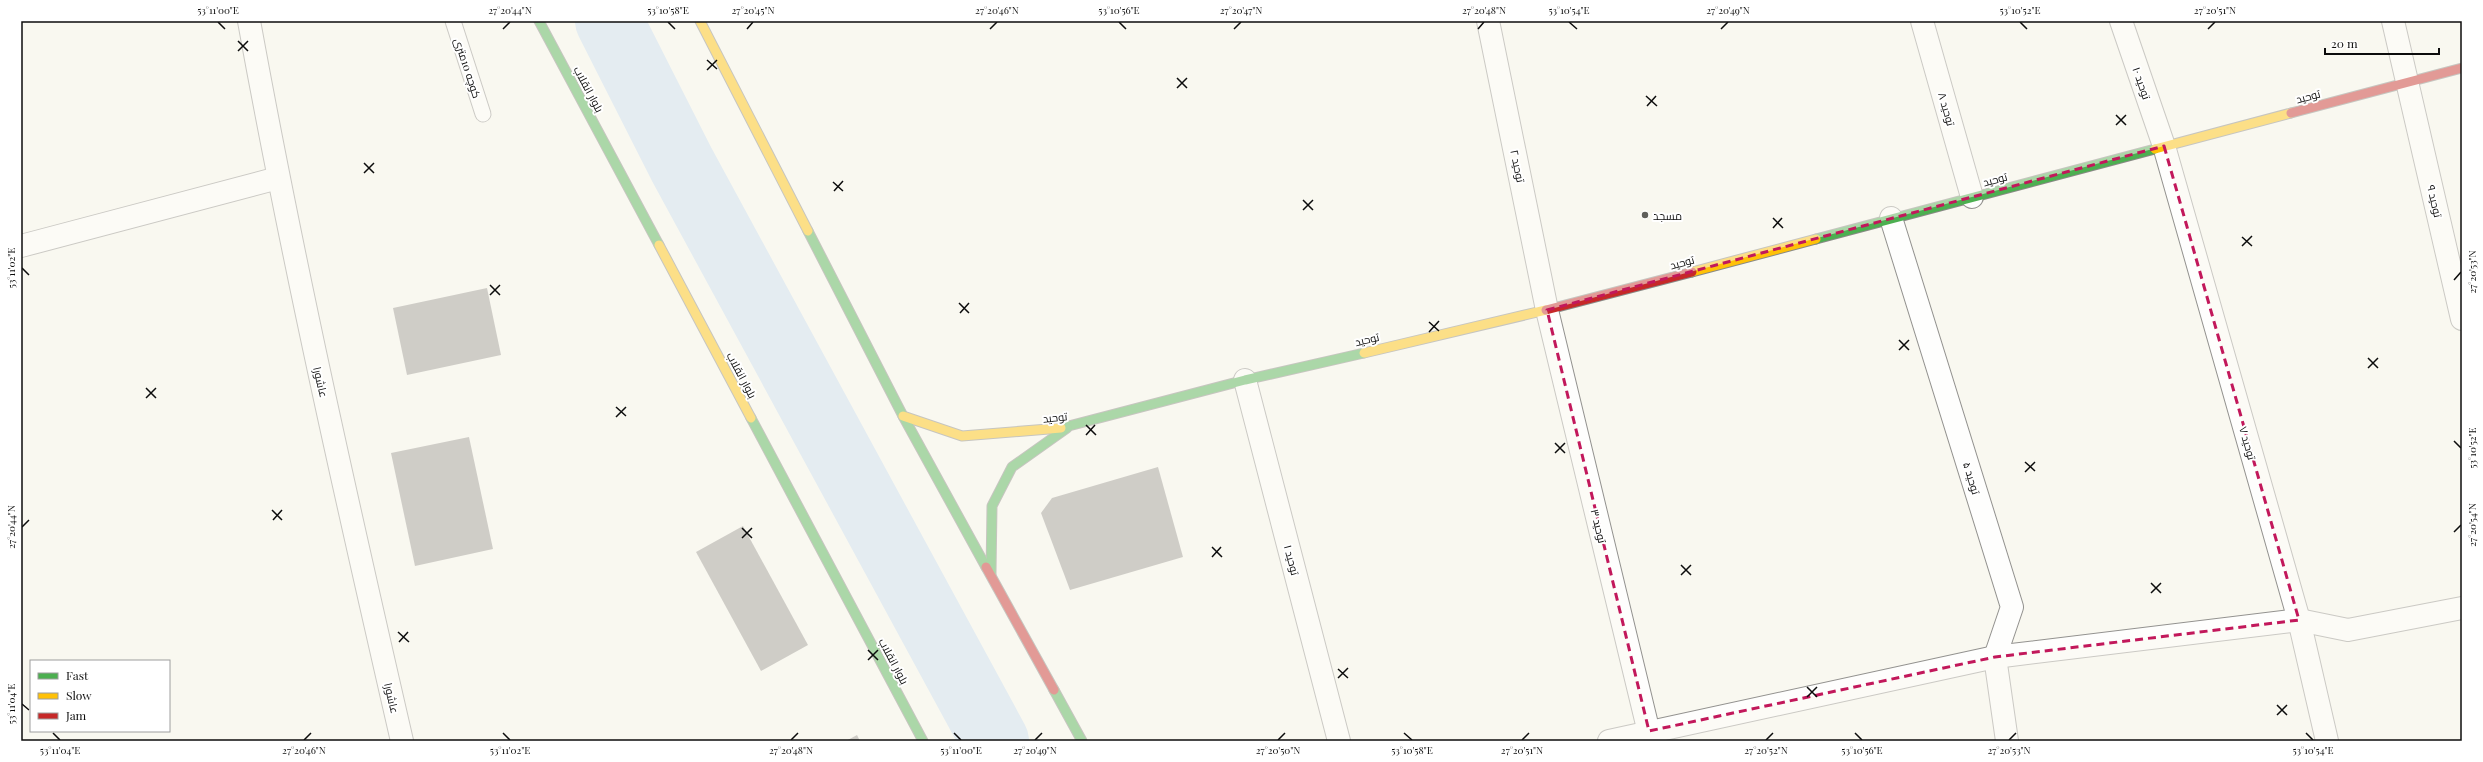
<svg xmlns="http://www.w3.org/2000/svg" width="2483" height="762" viewBox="0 0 2483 762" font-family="'Playfair Display',Cairo,serif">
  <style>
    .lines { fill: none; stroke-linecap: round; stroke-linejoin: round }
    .river { stroke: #c9def1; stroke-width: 68 }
    .building { fill: #9c9a96 }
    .lane-casing { stroke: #93928f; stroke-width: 17 }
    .street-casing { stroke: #93928f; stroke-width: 24 }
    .fast-casing { stroke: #898985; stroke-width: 11 }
    .slow-casing { stroke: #898985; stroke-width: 11 }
    .jam-casing { stroke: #898985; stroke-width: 11 }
    .lane { stroke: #fefefd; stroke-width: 15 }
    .street { stroke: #fefefd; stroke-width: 22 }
    .fast { stroke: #4caf50; stroke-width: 9 }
    .slow { stroke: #ffc107; stroke-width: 9 }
    .jam { stroke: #c62828; stroke-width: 9 }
    .marked { fill: none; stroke: #c2185b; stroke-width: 3; stroke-dasharray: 8 5; stroke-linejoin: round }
    .ticks { fill: none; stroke: #0c0c0c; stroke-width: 1.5 }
    .poi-dot { fill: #5f5f5c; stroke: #fff; stroke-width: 1.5 }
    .labels { text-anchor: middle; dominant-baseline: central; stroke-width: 4; stroke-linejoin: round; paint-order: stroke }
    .street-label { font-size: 11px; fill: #0c0c0c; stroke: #fff }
    .poi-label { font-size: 11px; fill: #0c0c0c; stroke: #fff; text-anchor: start }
    .neatline { fill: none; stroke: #0c0c0c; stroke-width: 1.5 }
    .ticks-label { font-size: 10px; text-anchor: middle; fill: #0c0c0c }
  </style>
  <rect width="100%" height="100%" fill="#f9f8f0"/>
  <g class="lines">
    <polyline class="river" points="609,21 682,165 995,741"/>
  </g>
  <g class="building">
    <polygon points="487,288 501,355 407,375 393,308"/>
    <polygon points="469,437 493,549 415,566 391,453"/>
    <polygon points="1158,467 1183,557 1070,590 1041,513 1052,498"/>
    <polygon points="743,526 808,645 761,671 696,552"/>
    <polygon points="857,735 860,741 846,741"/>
  </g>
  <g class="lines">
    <defs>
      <polyline id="lane" points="453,21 483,114"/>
      <g id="street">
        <path d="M 249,21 C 293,263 347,502 402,741"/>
        <polyline points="1488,21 1547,310 1651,741"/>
        <polyline points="1922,21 1972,197"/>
        <polyline points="2121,21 2164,146 2299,620 2327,741"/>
        <polyline points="2393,21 2462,319"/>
        <polyline points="1891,218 2012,607 1995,657 2007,741"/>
        <polyline points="21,246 278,178"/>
        <polyline points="1245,380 1339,741"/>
        <polyline points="1609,741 1995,657 2299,620 2348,630 2462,608"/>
      </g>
      <g id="fast">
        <polyline points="539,21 659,245"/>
        <polyline points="808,231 903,416 986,567"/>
        <polyline points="1816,239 2155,149"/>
        <polyline points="751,418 923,741"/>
        <polyline points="1061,428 1245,380 1364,353"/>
        <polyline points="991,574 992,506 1012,467 1067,428"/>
        <polyline points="1054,690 1082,741"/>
      </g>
      <g id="slow">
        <polyline points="700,21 808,231"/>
        <polyline points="2155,149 2291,113"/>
        <polyline points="659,245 751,418"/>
        <polyline points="1692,272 1816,239"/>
        <polyline points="1364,353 1546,310"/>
        <polyline points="903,416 962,436 1061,428"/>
      </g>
      <g id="jam">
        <polyline points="2291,113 2462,68"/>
        <polyline points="1546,310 1692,272"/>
        <polyline points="986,567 1054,690"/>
      </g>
    </defs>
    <use href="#lane" class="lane-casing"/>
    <use href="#street" class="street-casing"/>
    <use href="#fast" class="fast-casing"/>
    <use href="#slow" class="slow-casing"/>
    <use href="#jam" class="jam-casing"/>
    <use href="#lane" class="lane"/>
    <use href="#street" class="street"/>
    <use href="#fast" class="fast"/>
    <use href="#slow" class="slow"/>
    <use href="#jam" class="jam"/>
  </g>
  <path d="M0 0H2483V762H0ZM 2164,146 L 2299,620 L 1995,657 L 1649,731 L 1547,310 Z" fill="#f9f8f0" fill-opacity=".55" fill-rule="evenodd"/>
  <path class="marked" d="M 2164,146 L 2299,620 L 1995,657 L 1649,731 L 1547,310 Z"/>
  <path class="ticks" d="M 218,22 L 225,29M 668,22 L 675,29M 1119,22 L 1126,29M 1569,22 L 1577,29M 2020,22 L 2027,29M 503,29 L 510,22M 747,29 L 753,22M 990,29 L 997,22M 1234,29 L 1241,22M 1478,29 L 1484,22M 1721,29 L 1728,22M 2208,29 L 2215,22M 238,41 L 248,51M 238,51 L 248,41M 707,60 L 717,69M 707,70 L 717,60M 1177,78 L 1187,88M 1177,88 L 1187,78M 1646,96 L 1657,106M 1647,106 L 1656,96M 2116,115 L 2126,125M 2116,125 L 2126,115M 364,163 L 374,173M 364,173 L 374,163M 833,182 L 843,191M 834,191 L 843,181M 1303,200 L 1313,210M 1303,210 L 1313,200M 1773,218 L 1783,228M 1773,228 L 1782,218M 2242,237 L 2252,246M 2242,246 L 2252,236M 22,268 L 29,275M 2454,280 L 2461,272M 490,285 L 500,295M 490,295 L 500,285M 959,303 L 969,313M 960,313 L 969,303M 1429,322 L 1439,331M 1429,332 L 1439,321M 1899,340 L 1909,350M 1899,350 L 1909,340M 2368,358 L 2378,368M 2368,368 L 2378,358M 146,388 L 156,398M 146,398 L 156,388M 616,407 L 626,416M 616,417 L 626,407M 1086,425 L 1096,435M 1086,435 L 1095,425M 2454,441 L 2461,448M 1555,443 L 1565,453M 1555,453 L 1565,443M 2025,462 L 2035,471M 2025,472 L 2035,462M 272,510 L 282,520M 273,520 L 282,510M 22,527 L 29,520M 742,528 L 752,538M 2454,532 L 2461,525M 742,538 L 752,528M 1212,547 L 1222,557M 1212,557 L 1221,547M 1681,565 L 1691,575M 1681,575 L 1691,565M 2151,583 L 2161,593M 2151,593 L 2161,583M 398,632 L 409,642M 399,642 L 408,632M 868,650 L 878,660M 868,660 L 878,650M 1338,669 L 1348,678M 1338,678 L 1348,668M 1807,687 L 1817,697M 1807,697 L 1817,687M 22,704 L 29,710M 2277,705 L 2287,715M 2277,715 L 2287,705M 53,733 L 60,740M 503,733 L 510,740M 954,733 L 961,740M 1404,733 L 1412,740M 1855,733 L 1862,740M 2306,733 L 2313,740M 304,740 L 311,733M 791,740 L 798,733M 1035,740 L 1042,733M 1278,740 L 1285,733M 1522,740 L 1529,733M 1766,740 L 1773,733M 2009,740 L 2016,733"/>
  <circle class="poi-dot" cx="1645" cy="215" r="4"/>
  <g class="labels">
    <g class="street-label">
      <text transform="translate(468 68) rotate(72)">کوچه 10متری</text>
      <text transform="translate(2142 83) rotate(71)">توحید ۱۰</text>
      <text transform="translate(589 89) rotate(62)">بلوار انقلاب</text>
      <text transform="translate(2308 96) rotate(-15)">توحید</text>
      <text transform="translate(1947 109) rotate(74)">توحید ۸</text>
      <text transform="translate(1518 166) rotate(78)">توحید ۲</text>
      <text transform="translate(1995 179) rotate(-15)">توحید</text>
      <text transform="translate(2435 201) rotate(77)">توحید ۹</text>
      <text transform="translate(1682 262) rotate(-15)">توحید</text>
      <text transform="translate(1367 339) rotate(-13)">توحید</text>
      <text transform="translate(742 375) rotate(62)">بلوار انقلاب</text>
      <text transform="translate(321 382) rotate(77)">عاشورا</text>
      <text transform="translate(1055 417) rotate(-6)">توحید</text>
      <text transform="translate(2248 443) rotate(74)">توحید ۷</text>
      <text transform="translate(1972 478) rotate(73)">توحید ۵</text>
      <text transform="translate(1599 526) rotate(76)">توحید ۳</text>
      <text transform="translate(1292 560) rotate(75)">توحید ۱</text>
      <text transform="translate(894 661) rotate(62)">بلوار انقلاب</text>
      <text transform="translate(392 698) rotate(77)">عاشورا</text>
    </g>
    <g class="poi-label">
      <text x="1653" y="215">مسجد</text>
    </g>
  </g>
  <rect width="2483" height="762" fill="none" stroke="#ffffff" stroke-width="44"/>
  <rect x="30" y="660" width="140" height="72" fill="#ffffff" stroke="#9e9e9e"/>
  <rect x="38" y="673" width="20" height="6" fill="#4caf50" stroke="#9e9e9e"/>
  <text x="66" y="680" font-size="12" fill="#0c0c0c">Fast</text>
  <rect x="38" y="693" width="20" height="6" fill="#ffc107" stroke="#9e9e9e"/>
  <text x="66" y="700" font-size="12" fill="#0c0c0c">Slow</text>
  <rect x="38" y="713" width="20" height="6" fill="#c62828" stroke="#9e9e9e"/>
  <text x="66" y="720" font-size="12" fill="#0c0c0c">Jam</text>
  <path d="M2325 48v6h114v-6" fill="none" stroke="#0c0c0c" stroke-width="2"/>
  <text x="2331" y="48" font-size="12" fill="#0c0c0c" stroke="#ffffff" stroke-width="3" paint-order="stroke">20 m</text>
  <rect x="22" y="22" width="2439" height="718" class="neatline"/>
  <g class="ticks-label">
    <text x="218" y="14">53°11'00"E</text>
    <text x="510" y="14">27°20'44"N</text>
    <text x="668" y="14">53°10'58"E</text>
    <text x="753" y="14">27°20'45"N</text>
    <text x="997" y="14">27°20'46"N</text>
    <text x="1119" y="14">53°10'56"E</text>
    <text x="1241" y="14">27°20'47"N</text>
    <text x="1484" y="14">27°20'48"N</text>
    <text x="1569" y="14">53°10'54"E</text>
    <text x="1728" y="14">27°20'49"N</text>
    <text x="2020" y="14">53°10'52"E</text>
    <text x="2215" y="14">27°20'51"N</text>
    <text transform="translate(11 268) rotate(-90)" y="4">53°11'02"E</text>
    <text transform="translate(2472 272) rotate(-90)" y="4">27°20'53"N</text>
    <text transform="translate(2472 448) rotate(-90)" y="4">53°10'52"E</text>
    <text transform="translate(2472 525) rotate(-90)" y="4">27°20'54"N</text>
    <text transform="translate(11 527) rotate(-90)" y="4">27°20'44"N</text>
    <text transform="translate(11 704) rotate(-90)" y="4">53°11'04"E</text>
    <text x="60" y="754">53°11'04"E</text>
    <text x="304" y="754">27°20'46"N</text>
    <text x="510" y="754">53°11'02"E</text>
    <text x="791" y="754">27°20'48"N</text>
    <text x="961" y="754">53°11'00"E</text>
    <text x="1035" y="754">27°20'49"N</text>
    <text x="1278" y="754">27°20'50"N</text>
    <text x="1412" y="754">53°10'58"E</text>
    <text x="1522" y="754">27°20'51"N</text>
    <text x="1766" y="754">27°20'52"N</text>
    <text x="1862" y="754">53°10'56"E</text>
    <text x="2009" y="754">27°20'53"N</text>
    <text x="2313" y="754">53°10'54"E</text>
  </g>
</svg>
